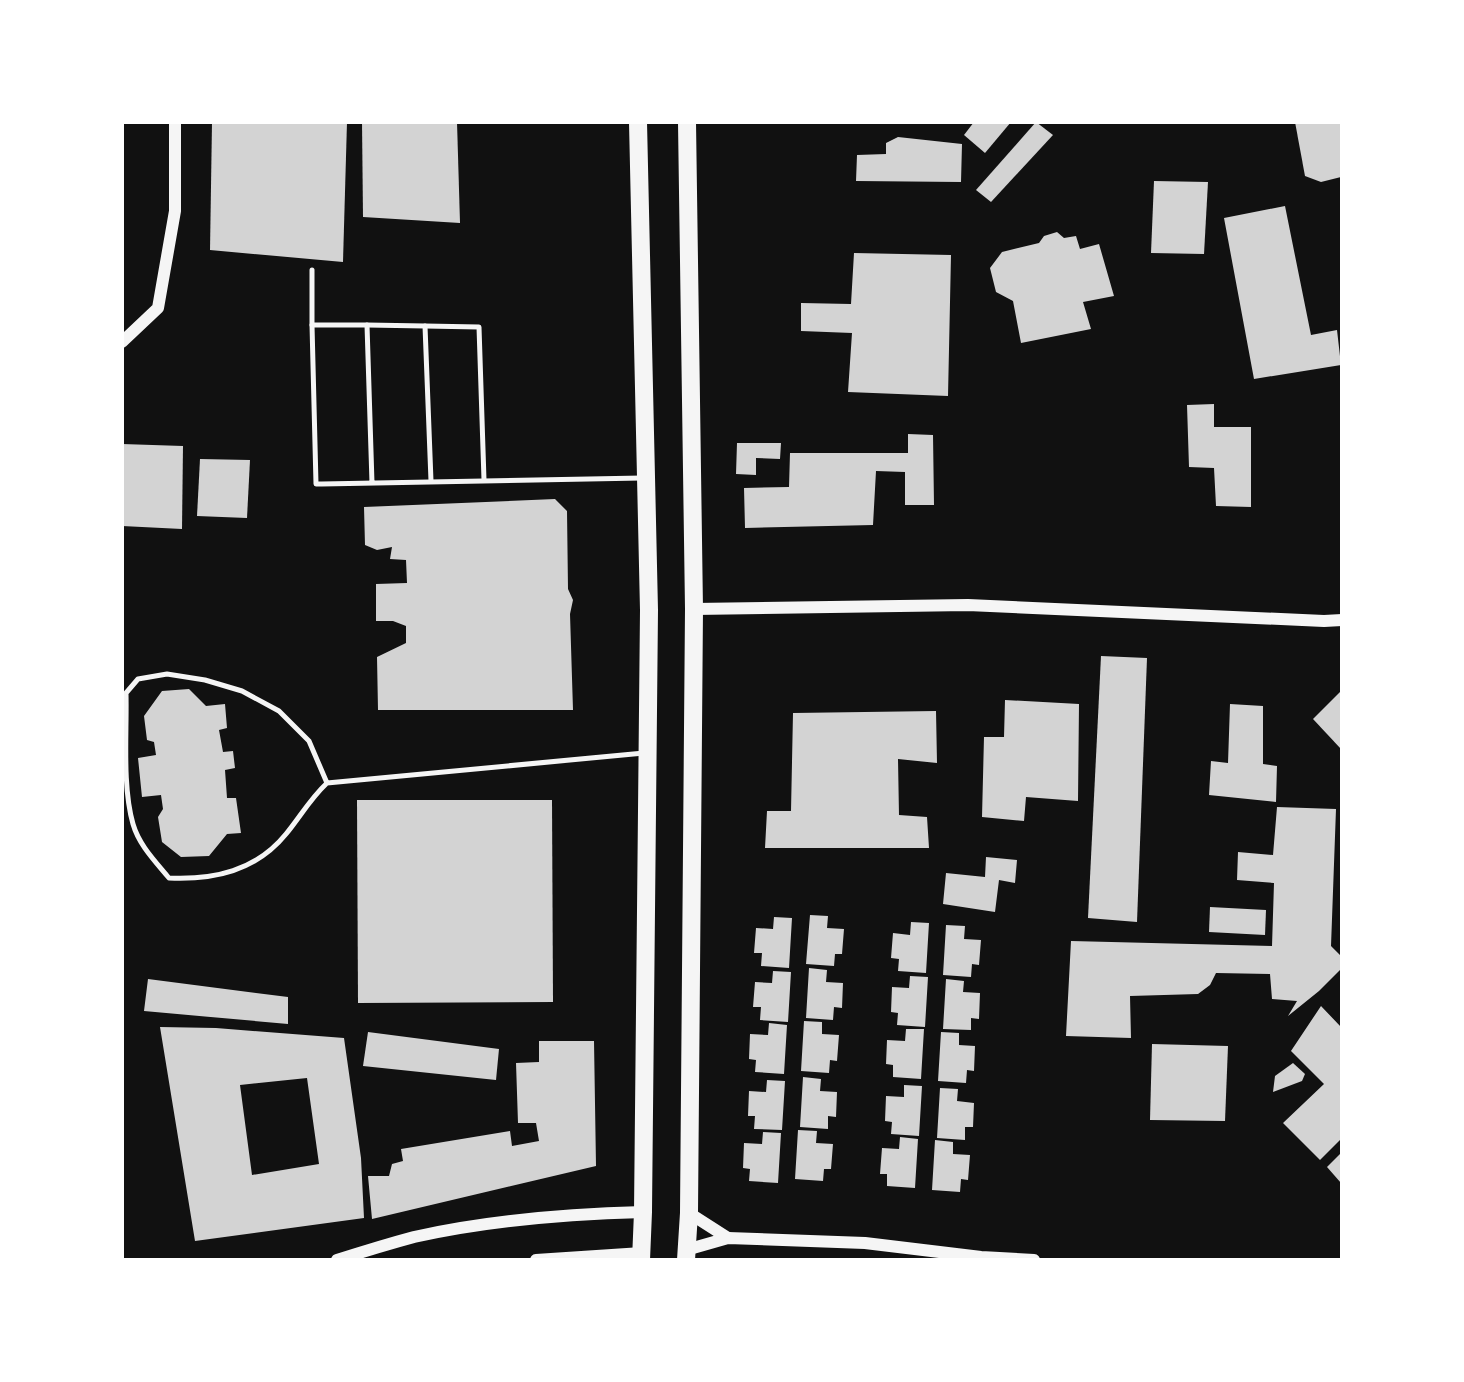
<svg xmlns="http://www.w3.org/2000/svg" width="1464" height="1382" viewBox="0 0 1464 1382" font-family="Raleway,sans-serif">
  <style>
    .building { fill: #d3d3d3; fill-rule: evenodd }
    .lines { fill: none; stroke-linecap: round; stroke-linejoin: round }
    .service { stroke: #f5f5f5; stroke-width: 5 }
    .tertiary { stroke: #f5f5f5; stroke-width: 12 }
    .primary { stroke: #f5f5f5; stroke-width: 18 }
  </style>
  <rect width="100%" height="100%" fill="#111"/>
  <g class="building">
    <polygon points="212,122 347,122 343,262 210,250"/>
    <polygon points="362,122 457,122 460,223 363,217"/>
    <polygon points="974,122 1011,122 985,153 964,135"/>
    <polygon points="1036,122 1053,135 991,202 976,190"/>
    <polygon points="1295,122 1341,122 1341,177 1321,182 1305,176"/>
    <polygon points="898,137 962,144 961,182 856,181 857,155 886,154 886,143"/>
    <polygon points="1154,181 1208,182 1204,254 1151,253"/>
    <polygon points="1285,206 1311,335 1337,330 1341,365 1254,379 1224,218"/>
    <polygon points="1057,232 1064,238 1076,236 1080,249 1099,244 1114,296 1083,302 1091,329 1021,343 1013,301 996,292 990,268 1002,252 1039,243 1044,236"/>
    <polygon points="854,253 951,255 948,396 848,392 852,333 801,331 801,303 851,304"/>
    <polygon points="1214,404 1214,427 1251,427 1251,507 1216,506 1214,468 1189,467 1187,405"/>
    <polygon points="908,434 933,435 934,505 905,505 905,472 876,471 873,525 745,528 744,488 789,487 790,453 908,453"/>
    <polygon points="737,443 781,443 780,459 756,458 756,475 736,474"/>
    <polygon points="122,444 183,446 182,529 122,526"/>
    <polygon points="200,459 250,460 247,518 197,516"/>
    <polygon points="555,499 567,511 568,589 573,600 570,614 573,710 378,710 377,657 406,643 406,626 393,621 376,621 376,584 407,583 406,560 390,559 392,547 377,550 365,545 364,507"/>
    <polygon points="1101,656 1147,658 1137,922 1088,918"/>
    <polygon points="189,689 206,706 225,704 227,728 219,730 223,752 233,751 235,768 225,770 227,798 236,798 241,833 227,834 209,856 181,857 162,842 158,817 163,809 161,795 142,797 138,758 156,755 154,742 147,740 144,716 162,691"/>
    <polygon points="1341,691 1341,749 1313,719"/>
    <polygon points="1005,700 1079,704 1078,801 1026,797 1024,821 982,817 984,737 1004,737"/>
    <polygon points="1230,704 1263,706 1263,764 1277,766 1276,802 1209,795 1211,761 1228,763"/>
    <polygon points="936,711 937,763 898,759 899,815 927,817 929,848 765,848 767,811 791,811 793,713"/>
    <polygon points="357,800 552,800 553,1002 358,1003"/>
    <polygon points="1277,807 1336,809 1331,946 1341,956 1341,969 1319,991 1288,1016 1297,1001 1272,999 1270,974 1216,973 1210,985 1198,994 1130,996 1131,1038 1066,1036 1071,941 1272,946 1274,883 1237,880 1238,852 1273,855"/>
    <polygon points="986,857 1017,860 1015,883 999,880 995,912 943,904 946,873 985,877"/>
    <polygon points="1210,907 1266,910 1265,935 1209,932"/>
    <polygon points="810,915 828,916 827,928 844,929 842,954 835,954 834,966 806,964"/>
    <polygon points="774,917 792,918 789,968 761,966 762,953 754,953 756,928 773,929"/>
    <polygon points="911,922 929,923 926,973 898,971 899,959 891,958 893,933 910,935"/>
    <polygon points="946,925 965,926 964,939 981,940 979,965 972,964 971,977 943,975"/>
    <polygon points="809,968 827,970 826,982 843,983 842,1008 834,1007 833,1020 806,1018"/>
    <polygon points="773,971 791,972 788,1022 760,1020 761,1007 753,1007 755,982 772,983"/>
    <polygon points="910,976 928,977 925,1027 897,1025 898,1013 891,1012 892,987 909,988"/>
    <polygon points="148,979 288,997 288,1024 144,1011"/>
    <polygon points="946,979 964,981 963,992 980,993 979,1019 971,1018 971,1030 943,1029"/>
    <polygon points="1321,1006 1341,1027 1341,1139 1320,1160 1283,1123 1324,1084 1291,1051"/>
    <polygon points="804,1021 822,1022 822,1034 839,1035 837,1061 830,1060 829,1073 801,1071"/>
    <polygon points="769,1023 787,1025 784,1074 755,1072 756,1060 749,1059 750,1034 768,1035"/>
    <path d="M 160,1027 L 216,1028 L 344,1038 L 361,1158 L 364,1218 L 195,1241 ZM 307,1078 L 319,1164 L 252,1175 L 240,1085 Z"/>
    <polygon points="906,1029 924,1029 921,1079 893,1077 893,1065 886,1064 887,1040 905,1041"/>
    <polygon points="368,1032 499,1049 496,1080 363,1066"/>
    <polygon points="941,1032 959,1033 959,1045 975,1046 974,1071 967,1070 966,1083 938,1081"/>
    <polygon points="539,1041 594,1041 596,1166 372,1219 368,1176 389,1176 392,1164 403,1161 401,1149 510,1131 512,1146 539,1141 536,1123 518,1123 516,1063 539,1062"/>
    <polygon points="1152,1044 1228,1046 1225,1121 1150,1120"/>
    <polygon points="1293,1063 1305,1074 1302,1081 1273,1092 1275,1076"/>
    <polygon points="803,1077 821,1079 820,1091 837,1092 836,1117 828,1116 828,1129 800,1127"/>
    <polygon points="767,1080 785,1081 782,1130 754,1129 755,1116 748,1116 749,1091 766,1092"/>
    <polygon points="904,1085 922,1086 919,1136 891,1134 892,1122 885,1121 886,1096 904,1097"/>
    <polygon points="940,1088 958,1089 957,1101 974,1103 973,1127 965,1127 965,1140 937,1138"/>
    <polygon points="798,1130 817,1131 816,1143 833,1144 831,1169 824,1169 823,1181 795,1179"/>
    <polygon points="763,1132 781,1133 778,1183 749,1181 750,1169 743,1168 744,1143 762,1144"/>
    <polygon points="900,1137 918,1139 915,1188 887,1186 887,1174 880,1174 882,1148 899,1149"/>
    <polygon points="935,1140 953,1142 953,1154 970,1155 968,1180 961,1179 960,1192 932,1190"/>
    <polygon points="1341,1153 1341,1183 1327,1167"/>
  </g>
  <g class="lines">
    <g class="service">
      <polyline points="312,270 312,325"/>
      <polyline points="367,325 425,326 431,481"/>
      <polyline points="425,326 479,327 484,480"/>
      <path d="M 372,483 L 367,325 L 312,325 L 316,484 C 425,482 534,479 642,478"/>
      <path d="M 327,783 L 309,741 L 279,711 L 242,691 L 205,680 L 167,674 L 138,679 L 126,693 C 127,733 122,785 133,824 C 139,845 155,861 169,878 C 214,880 256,871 286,834 C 300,817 310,799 327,783 L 644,753"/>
    </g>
    <g class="tertiary">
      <polyline points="122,342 158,308 175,211 175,122"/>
      <polyline points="694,609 968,605 1324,621 1342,620"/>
      <polyline points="689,1213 728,1238"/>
      <polyline points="686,1250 728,1238 865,1243 981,1257 1034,1260"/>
      <path d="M 337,1260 C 362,1252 388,1244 414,1237 C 489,1220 567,1214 643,1212"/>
      <polyline points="536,1260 642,1253"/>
    </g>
    <g class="primary">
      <polyline points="638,122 649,610 643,1212 641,1260"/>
      <polyline points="686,1260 689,1213 694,609 687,122"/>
    </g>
  </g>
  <rect width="1464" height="1382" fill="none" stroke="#ffffff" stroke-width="248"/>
</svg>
